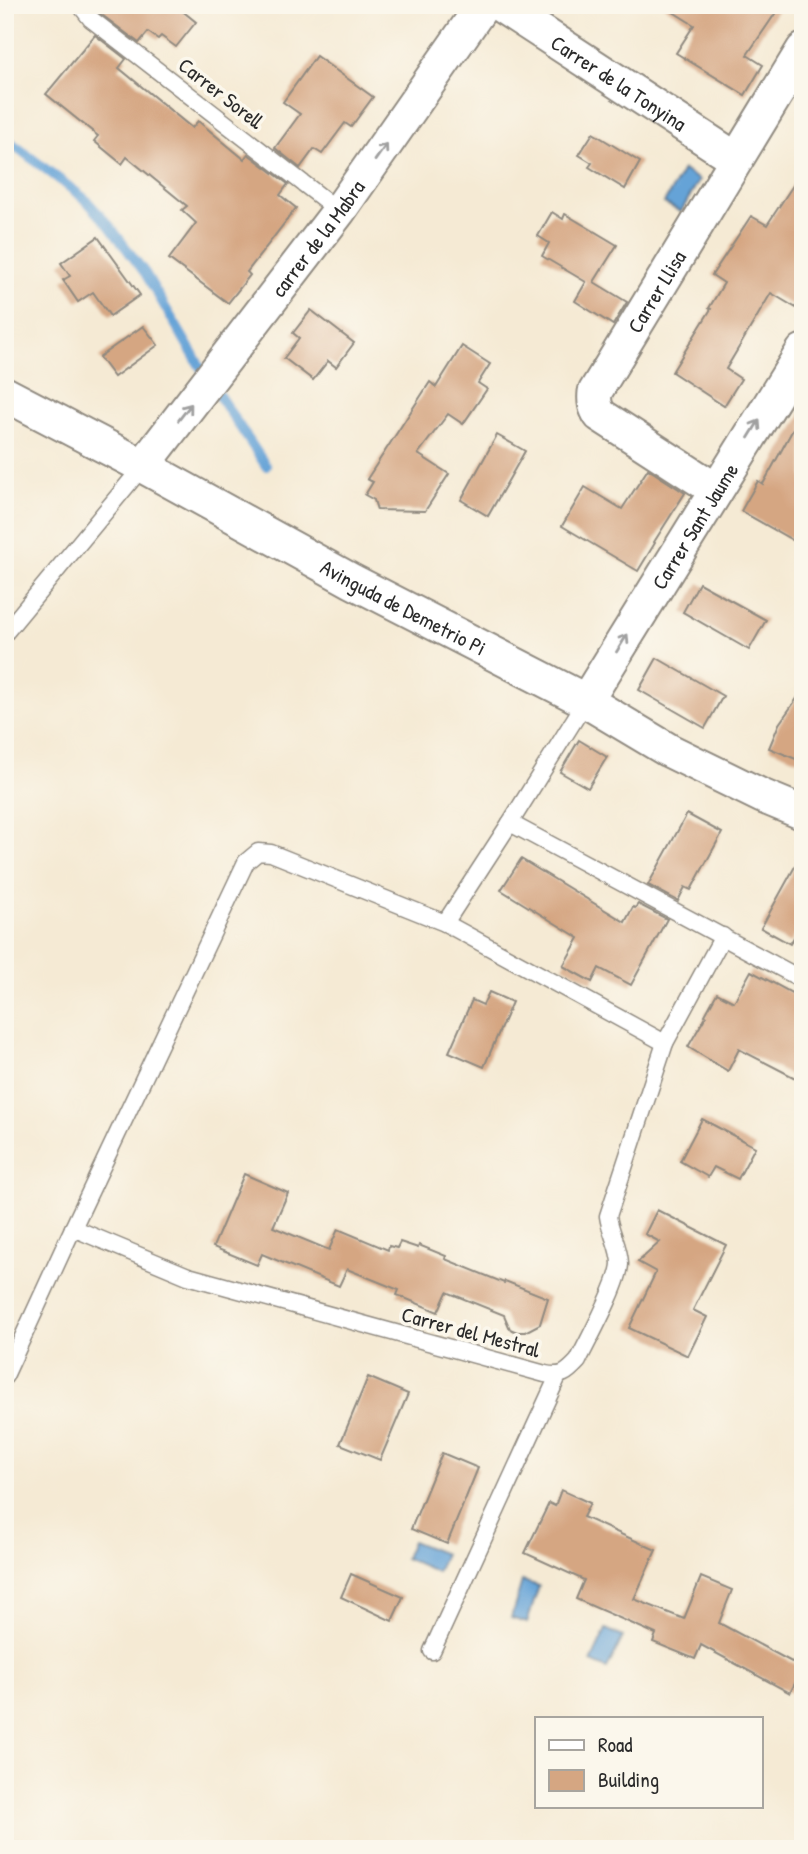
<svg xmlns="http://www.w3.org/2000/svg" width="808" height="1854" viewBox="0 0 808 1854" font-family="'Patrick Hand',sans-serif">
  <style>
    .water { fill: #65a3d7; stroke: #486781; stroke-width: 2 }
    .lines { fill: none; stroke-linecap: round; stroke-linejoin: round }
    .stream { stroke: #65a3d7; stroke-width: 10 }
    .building { fill: #d5a682 }
    .service-casing { stroke: #908a80; stroke-width: 19 }
    .minor-casing { stroke: #908a80; stroke-width: 37 }
    .service { stroke: #fff; stroke-width: 16 }
    .minor { stroke: #fff; stroke-width: 33 }
    .oneway { stroke: #a0a0a0 }
    .labels { text-anchor: middle; dominant-baseline: central; stroke-width: 7; stroke-linejoin: round; paint-order: stroke }
    .street-label { font-size: 21px; fill: #2b2b2b; stroke: #fbf7ec }
  </style>
  <rect width="100%" height="100%" fill="#fbf7ec"/>
  <filter id="ink" filterUnits="userSpaceOnUse"><feTurbulence type="fractalNoise" baseFrequency=".0143" numOctaves="2"/><feDisplacementMap in="SourceGraphic" scale="14" xChannelSelector="R" yChannelSelector="G"/><feConvolveMatrix kernelMatrix="1 2 1 2 8 2 1 2 1" color-interpolation-filters="sRGB"/></filter>
  <filter id="wash" filterUnits="userSpaceOnUse"><feTurbulence type="fractalNoise" baseFrequency=".00686" numOctaves="4" result="noise"/><feDisplacementMap in="SourceGraphic" scale="28" xChannelSelector="R" yChannelSelector="G"/><feGaussianBlur stdDeviation="1.57" result="paint"/><feColorMatrix in="noise" values="0 0 0 0 0 0 0 0 0 0 0 0 0 0 0 0 0 1.4 0 .05"/><feComposite in="paint" operator="in"/></filter>
  <g filter="url(#wash)">
    <rect width="100%" height="100%" fill="#f5ead4"/>
    <g class="water">
      <polygon points="683,170 699,180 681,212 664,203"/>
      <polygon points="412,1541 445,1554 437,1572 405,1558"/>
      <polygon points="522,1581 539,1586 527,1623 511,1618"/>
      <polygon points="606,1629 623,1637 607,1669 591,1662"/>
    </g>
    <g class="lines">
      <polyline class="stream" points="5,138 85,199 108,224 145,273 204,373 266,466"/>
    </g>
    <g id="blocks">
      <g class="building">
        <polygon points="94,5 175,5 196,22 176,47 161,36 158,39 148,32 139,43 98,12"/>
        <polygon points="662,5 781,5 747,55 763,65 745,95 676,53 694,25"/>
        <polygon points="95,35 126,59 119,68 192,128 198,121 244,159 248,154 288,184 280,195 296,208 247,272 250,275 228,303 169,259 196,223 182,210 187,206 127,157 122,164 94,141 98,136 46,94"/>
        <polygon points="316,56 373,97 351,127 345,123 322,154 314,149 300,168 275,148 300,114 283,102"/>
        <polygon points="593,133 640,162 625,189 589,167 592,163 579,155"/>
        <polygon points="803,170 803,312 771,293 726,369 741,379 724,406 672,372 711,309 709,308 724,283 712,275 751,216 767,225"/>
        <polygon points="552,212 563,219 565,214 617,245 594,282 627,302 613,325 575,301 586,282 542,256 549,243 538,236"/>
        <polygon points="98,237 140,295 110,316 93,292 78,302 63,280 70,276 61,263"/>
        <polygon points="311,310 354,343 336,367 328,361 313,380 284,358 299,338 293,333"/>
        <polygon points="143,326 158,345 114,377 99,357"/>
        <polygon points="462,346 490,364 478,383 487,389 463,424 448,414 418,454 449,474 425,511 377,510 374,500 365,495 373,482 367,479 430,382 436,387"/>
        <polygon points="803,411 803,546 741,511 758,481 763,484"/>
        <polygon points="497,435 525,451 488,516 461,500"/>
        <polygon points="648,469 685,493 654,542 655,543 638,571 562,526 585,487 622,509"/>
        <polygon points="699,583 766,620 749,650 683,612"/>
        <polygon points="657,658 723,696 705,728 639,690"/>
        <polygon points="803,690 803,762 769,748 779,724"/>
        <polygon points="579,740 607,757 588,788 560,772"/>
        <polygon points="687,814 722,833 691,890 685,887 678,901 648,885"/>
        <polygon points="803,852 803,922 790,944 761,928"/>
        <polygon points="521,859 625,922 633,907 635,908 638,904 667,919 631,985 599,968 592,982 563,966 579,938 501,890"/>
        <polygon points="751,971 803,999 803,1082 739,1049 728,1071 688,1047 706,1016 705,1015 717,993 734,1002"/>
        <polygon points="489,992 512,1002 484,1067 449,1052 472,1000 483,1005"/>
        <polygon points="702,1119 755,1147 738,1179 714,1167 708,1177 680,1161"/>
        <polygon points="244,1174 288,1193 273,1227 329,1250 338,1229 388,1250 389,1246 397,1248 400,1242 418,1248 419,1245 446,1256 445,1259 504,1283 505,1281 548,1298 540,1324 525,1332 517,1332 510,1329 504,1315 447,1292 438,1312 397,1295 399,1290 347,1269 339,1286 262,1254 257,1265 213,1247"/>
        <polygon points="657,1210 726,1245 693,1310 707,1317 688,1356 629,1328 656,1272 638,1262 660,1242 645,1234"/>
        <polygon points="368,1377 408,1394 380,1460 340,1444"/>
        <polygon points="442,1453 478,1468 447,1544 411,1529"/>
        <polygon points="561,1490 590,1503 583,1517 656,1550 634,1599 684,1619 701,1577 732,1590 719,1623 803,1668 790,1693 701,1645 695,1659 653,1642 656,1634 576,1599 584,1580 525,1553 549,1503 555,1506"/>
        <polygon points="351,1574 403,1597 392,1621 341,1597"/>
      </g>
    </g>
  </g>
  <g filter="url(#ink)">
    <use href="#blocks" fill-opacity="0" stroke="#908a80" stroke-width="2"/>
    <g class="lines">
      <defs>
        <g id="service">
          <polyline points="82,5 84,10 91,19 339,211"/>
          <polyline points="5,633 143,466"/>
          <polyline points="510,823 803,980"/>
          <polyline points="445,923 665,1043"/>
          <path d="M 73,1228 L 188,1276 L 545,1374 C 562,1377 566,1374 578,1361 C 588,1340 619,1285 620,1264 C 620,1248 610,1232 608,1216 L 665,1043 L 723,936"/>
          <polyline points="5,1376 73,1228 246,862 258,852 271,853 445,923 510,823 586,701"/>
          <polyline points="432,1651 558,1376"/>
        </g>
        <g id="minor">
          <path id="s1" d="M 500,5 L 736,159"/>
          <path id="s2" d="M 5,394 L 143,466 L 352,581 L 586,701 L 668,750 L 762,796 L 803,813"/>
          <path id="s3" d="M 143,466 L 339,211 L 483,5"/>
          <path id="s4" d="M 716,490 L 600,415 C 595,407 594,402 595,392 L 803,50"/>
          <path id="s5" d="M 586,701 L 803,351"/>
        </g>
      </defs>
      <use href="#service" class="service-casing"/>
      <use href="#minor" class="minor-casing"/>
      <use href="#service" class="service"/>
      <use href="#minor" class="minor"/>
    </g>
    <defs><path id="oneway-shaft" d="M-6 0H5M1.5-3L5.5 0L1.5 3" fill="none" stroke-width="1.6" stroke-linecap="round" stroke-linejoin="round" transform="scale(1.75)"/></defs>
    <g class="oneway">
      <use href="#oneway-shaft" transform="translate(381 152) rotate(-55)"/>
      <use href="#oneway-shaft" transform="translate(185 412) rotate(-52)"/>
      <use href="#oneway-shaft" transform="translate(754 429) rotate(-58)"/>
      <use href="#oneway-shaft" transform="translate(622 643) rotate(-58)"/>
    </g>
  </g>
  <g class="labels">
    <g class="street-label">
      <text stroke="none"><textPath href="#s1" startOffset="142">Carrer de la Tonyina</textPath></text>
      <text transform="translate(221 93) rotate(38)">Carrer Sorell</text>
      <text stroke="none"><textPath href="#s3" startOffset="287">carrer de la Mabra</textPath></text>
      <text stroke="none"><textPath href="#s4" startOffset="280">Carrer Llisa</textPath></text>
      <text stroke="none"><textPath href="#s5" startOffset="206">Carrer Sant Jaume</textPath></text>
      <text stroke="none"><textPath href="#s2" startOffset="452">Avinguda de Demetrio Pi</textPath></text>
      <text transform="translate(471 1332) rotate(15)">Carrer del Mestral</text>
    </g>
  </g>
  <rect width="808" height="1854" fill="none" stroke="#fbf7ec" stroke-width="28"/>
  <rect x="535" y="1717" width="228" height="91" fill="#fbf7ec" stroke="#a8a59f" stroke-width="2"/>
  <rect x="549" y="1740" width="35" height="10" fill="#ffffff" stroke="#a8a59f" stroke-width="2"/>
  <text x="598" y="1752" font-size="21" fill="#2b2b2b">Road</text>
  <rect x="549" y="1770" width="35" height="21" fill="#d5a682" stroke="#a8a59f" stroke-width="2"/>
  <text x="598" y="1787" font-size="21" fill="#2b2b2b">Building</text>
</svg>
